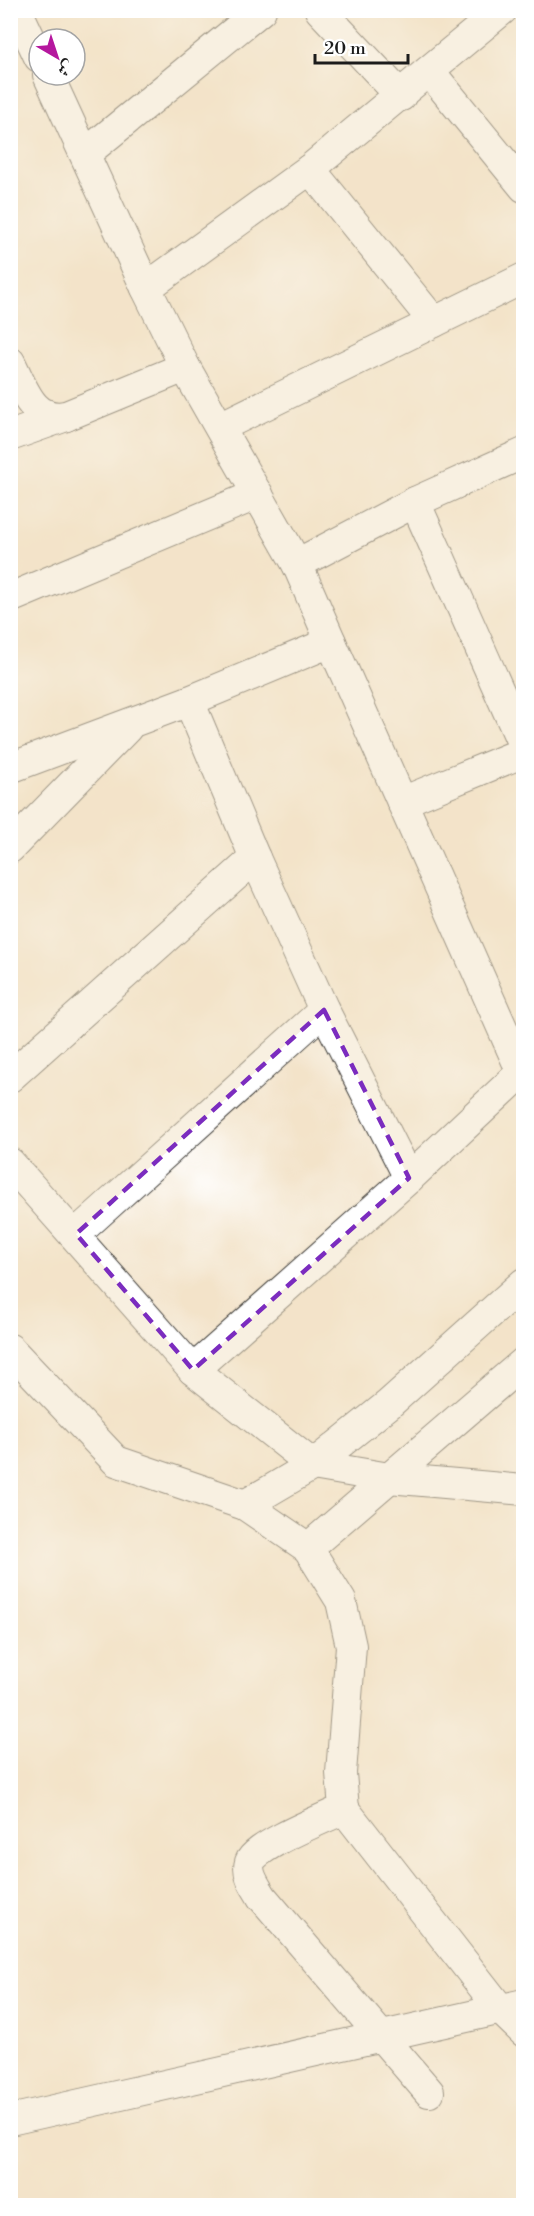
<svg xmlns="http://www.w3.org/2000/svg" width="534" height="2216" viewBox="0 0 534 2216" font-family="'Libre Bodoni',Amiri,serif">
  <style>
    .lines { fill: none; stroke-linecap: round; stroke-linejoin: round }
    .street-casing { stroke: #3c3a36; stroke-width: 32 }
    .street { stroke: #fff; stroke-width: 30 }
    .marked { fill: none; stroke: #7b2cbf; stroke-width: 4.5; stroke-dasharray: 12 8; stroke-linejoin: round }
  </style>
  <rect width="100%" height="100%" fill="#fff"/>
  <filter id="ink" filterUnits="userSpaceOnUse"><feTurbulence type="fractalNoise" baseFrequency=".0167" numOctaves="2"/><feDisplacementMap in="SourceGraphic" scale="12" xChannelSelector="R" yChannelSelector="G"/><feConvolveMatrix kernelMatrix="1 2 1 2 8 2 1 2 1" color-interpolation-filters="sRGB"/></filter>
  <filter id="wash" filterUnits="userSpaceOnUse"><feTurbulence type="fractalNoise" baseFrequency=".008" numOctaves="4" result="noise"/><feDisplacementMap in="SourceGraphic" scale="24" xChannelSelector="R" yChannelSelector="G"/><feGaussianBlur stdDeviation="1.35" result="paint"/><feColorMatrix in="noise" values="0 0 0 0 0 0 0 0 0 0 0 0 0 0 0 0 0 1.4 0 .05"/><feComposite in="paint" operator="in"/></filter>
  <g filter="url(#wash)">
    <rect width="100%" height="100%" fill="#f3e3c9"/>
  </g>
  <g filter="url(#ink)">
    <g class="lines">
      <defs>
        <g id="street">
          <polyline points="17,10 39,57"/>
          <polyline points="320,10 401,96"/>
          <polyline points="430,72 524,187"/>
          <polyline points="48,75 146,288 185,367 297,564 331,642"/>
          <polyline points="85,154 261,10"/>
          <polyline points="310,169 434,322"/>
          <polyline points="146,288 310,169 502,10"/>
          <path d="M 10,362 C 23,387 32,423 66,416 L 185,367"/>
          <polyline points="220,427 524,278"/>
          <polyline points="10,436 66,416"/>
          <polyline points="415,502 524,747"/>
          <polyline points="297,564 415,502 524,453"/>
          <polyline points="10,598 258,494"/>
          <polyline points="189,701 255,858 324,1010 409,1178"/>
          <polyline points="10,768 189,701 331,642 524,1077"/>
          <polyline points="402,802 524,752"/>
          <polyline points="10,848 127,728"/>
          <polyline points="10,1077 255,858"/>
          <polyline points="10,1163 193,1370 313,1465 389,1478 524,1490"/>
          <polyline points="76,1234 324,1010"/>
          <path d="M 10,1349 L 116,1461 L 245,1505 L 308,1548 L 341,1601 L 351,1646 L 341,1773 L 344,1809 C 327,1817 255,1846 250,1862 C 246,1875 256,1886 262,1897 L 429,2092"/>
          <polyline points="193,1370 409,1178 521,1073"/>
          <polyline points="245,1505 313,1465 389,1404 524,1283"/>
          <polyline points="308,1548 524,1362"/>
          <polyline points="344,1809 501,2010 524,2032"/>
          <polyline points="10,2120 524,2004"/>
        </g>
      </defs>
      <use href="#street" class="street-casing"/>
      <use href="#street" class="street"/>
    </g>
  </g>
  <path d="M0 0H534V2216H0ZM 324,1010 L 409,1178 L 193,1370 L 76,1234 Z" fill="#f3e3c9" fill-opacity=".55" fill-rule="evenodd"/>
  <path class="marked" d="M 324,1010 L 409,1178 L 193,1370 L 76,1234 Z"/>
  <rect width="534" height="2216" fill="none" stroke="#fff" stroke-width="36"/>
  <g transform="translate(57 57) rotate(141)"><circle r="28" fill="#ffffff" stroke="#a4a4a4" stroke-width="1.5"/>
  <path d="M0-4.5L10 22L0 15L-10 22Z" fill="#b5179e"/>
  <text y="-9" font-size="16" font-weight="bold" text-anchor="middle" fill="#1c1c1c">ش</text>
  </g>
  <path d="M315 54v9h93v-9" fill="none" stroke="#1c1c1c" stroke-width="3"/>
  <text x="324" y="54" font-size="18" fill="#1c1c1c" stroke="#ffffff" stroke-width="4.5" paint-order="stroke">20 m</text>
</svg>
